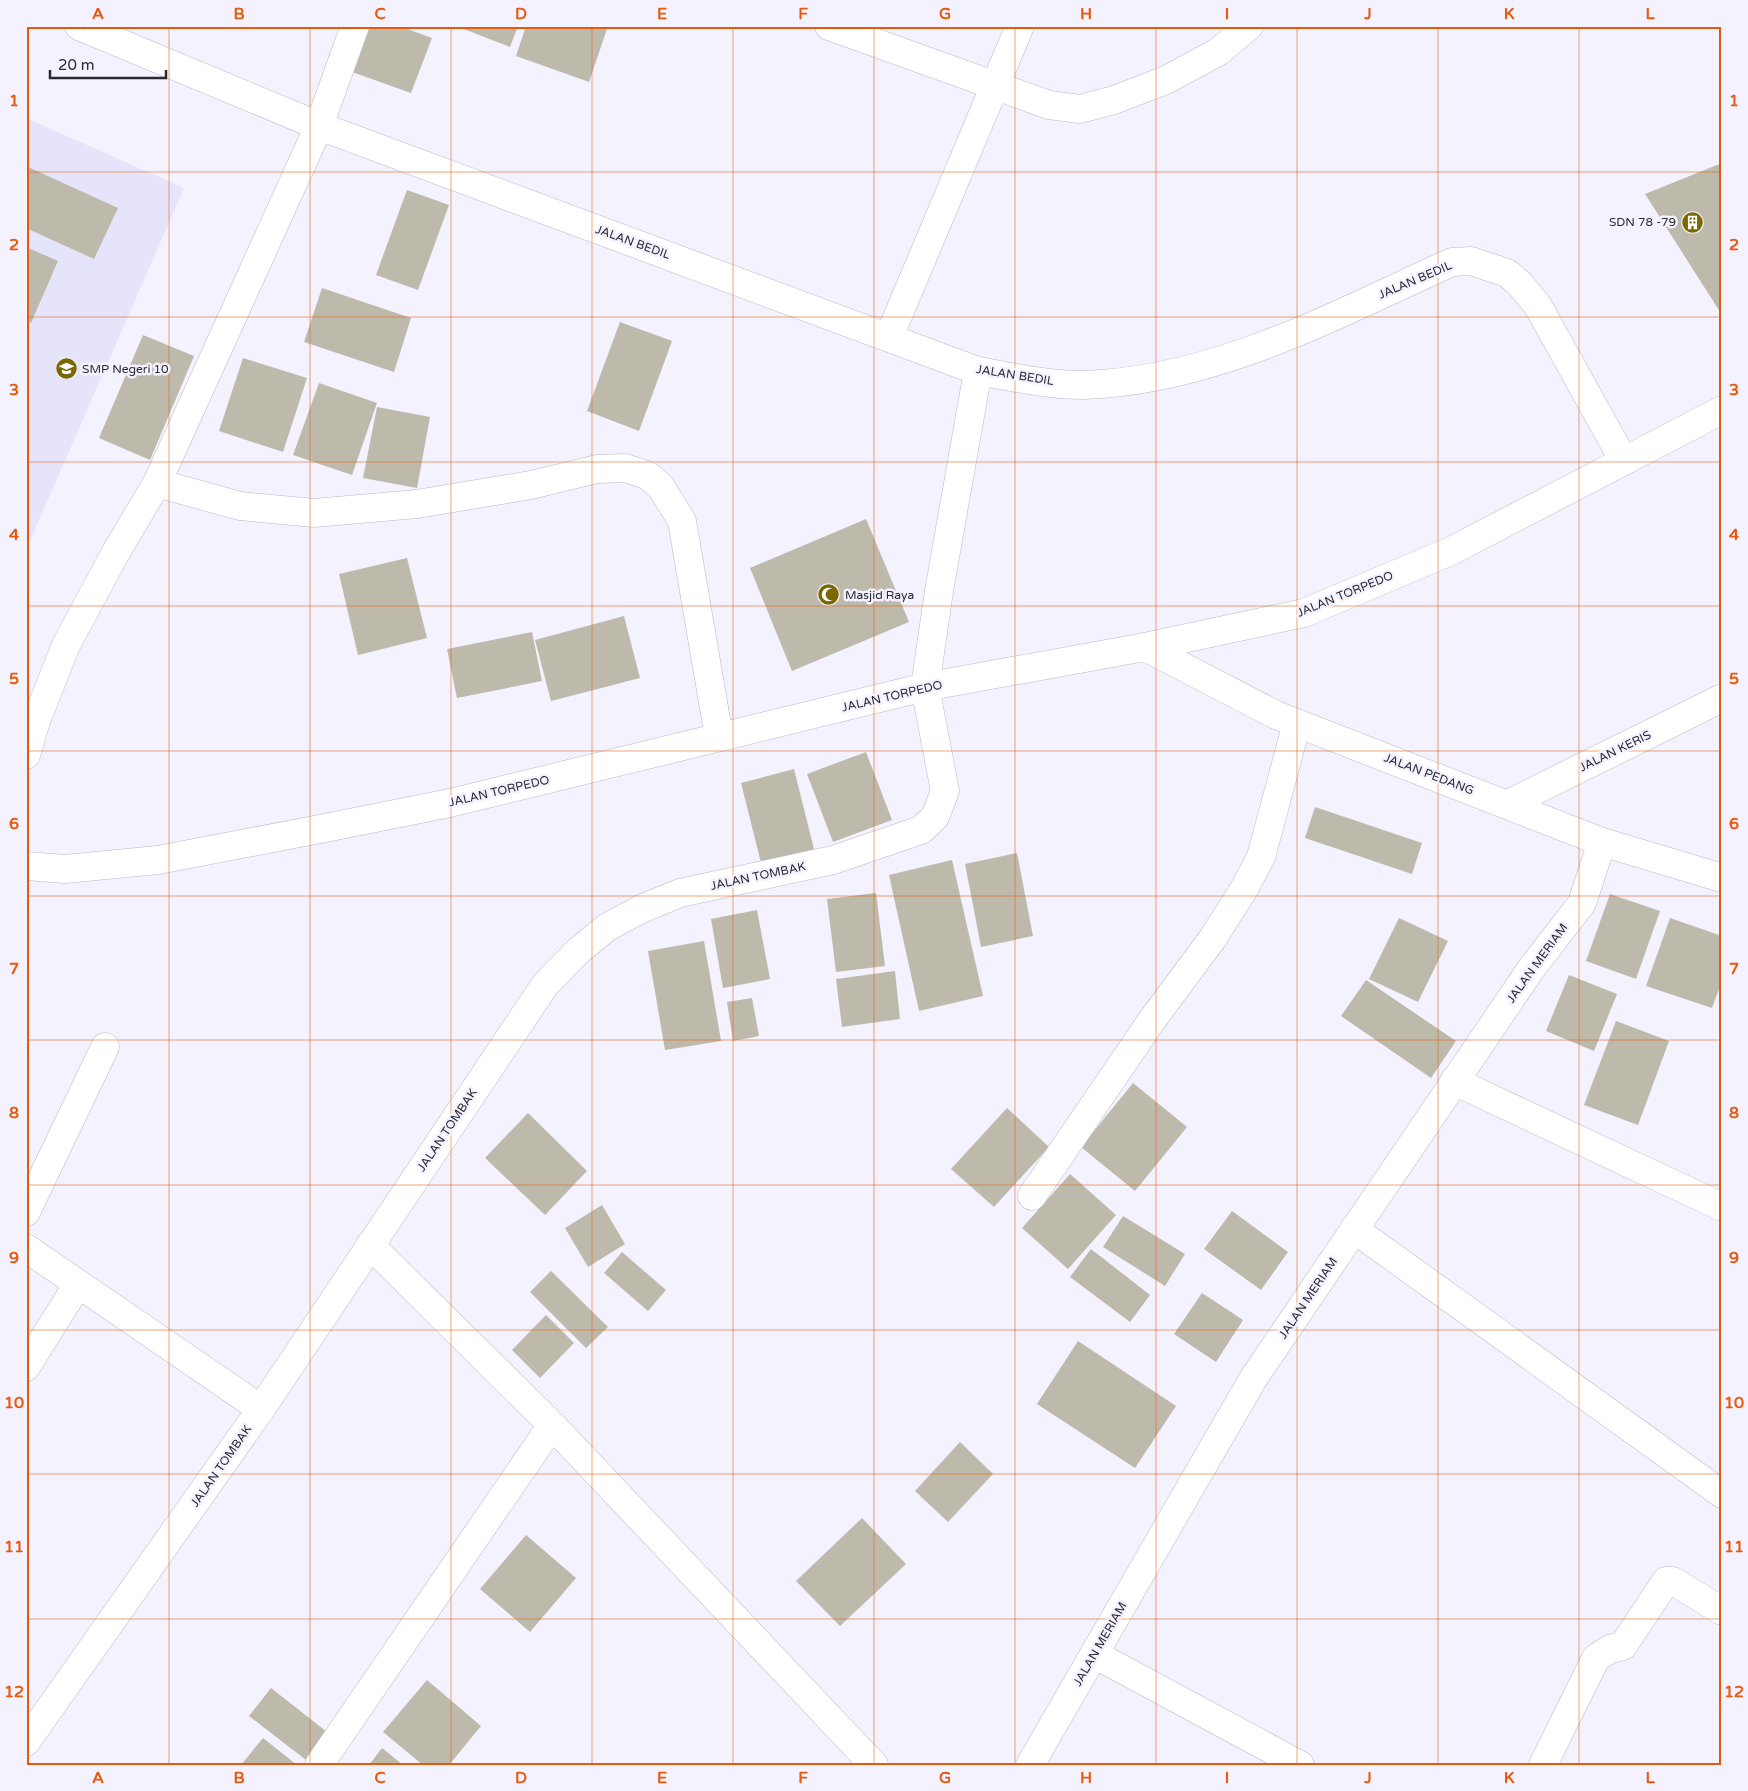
<svg xmlns="http://www.w3.org/2000/svg" width="1748" height="1791" viewBox="0 0 1748 1791" font-family="'Varela Round',sans-serif">
  <style>
    .built { fill: #e6e4fb }
    .building { fill: #bdbaac }
    .lines { fill: none; stroke-linecap: round; stroke-linejoin: round }
    .pedestrian-casing { stroke: #bab9c8; stroke-width: 29 }
    .minor-casing { stroke: #bab9c8; stroke-width: 29 }
    .pedestrian { stroke: #fff; stroke-width: 28 }
    .minor { stroke: #fff; stroke-width: 28 }
    .grid { fill: none; stroke: #e8590c; stroke-width: 1; stroke-opacity: 0.55 }
    .labels { text-anchor: middle; dominant-baseline: central; stroke-width: 5; stroke-linejoin: round; paint-order: stroke }
    .poi-label { font-size: 12px; fill: #2a292f; stroke: #f3f2fe; text-anchor: start }
    .street-label { font-size: 12px; fill: #2a292f; stroke: #f3f2fe }
    .neatline { fill: none; stroke: #e8590c; stroke-width: 2 }
    .grid-label { font-size: 16px; text-anchor: middle; font-weight: bold; fill: #e8590c }
  </style>
  <rect width="100%" height="100%" fill="#f3f2fe"/>
  <polygon class="built" points="26,118 184,188 26,550"/>
  <g class="building">
    <polygon points="368,26 399,26 432,38 411,93 352,72"/>
    <polygon points="456,26 518,26 510,47"/>
    <polygon points="526,26 608,26 589,82 516,56"/>
    <polygon points="1722,163 1722,315 1645,194"/>
    <polygon points="26,166 118,208 94,259 26,228"/>
    <polygon points="407,190 449,205 418,290 376,275"/>
    <polygon points="26,247 58,261 31,323 26,321"/>
    <polygon points="322,288 411,318 394,372 304,342"/>
    <polygon points="620,322 672,341 639,431 587,411"/>
    <polygon points="143,335 194,356 150,460 99,438"/>
    <polygon points="243,358 307,378 283,452 219,431"/>
    <polygon points="319,383 377,403 352,475 293,455"/>
    <polygon points="377,407 430,417 417,488 363,478"/>
    <polygon points="866,519 909,622 792,671 750,568"/>
    <polygon points="407,558 427,638 358,655 339,574"/>
    <polygon points="624,616 640,678 551,701 535,640"/>
    <polygon points="532,632 542,681 457,698 447,649"/>
    <polygon points="866,752 892,820 833,842 807,774"/>
    <polygon points="794,769 814,849 761,863 741,783"/>
    <polygon points="1315,807 1422,843 1412,874 1305,838"/>
    <polygon points="1017,853 1033,936 981,947 965,864"/>
    <polygon points="952,860 983,996 919,1011 889,875"/>
    <polygon points="876,893 885,966 836,972 827,899"/>
    <polygon points="1610,894 1660,911 1636,979 1586,961"/>
    <polygon points="757,910 770,979 723,988 711,919"/>
    <polygon points="1399,918 1448,941 1418,1002 1369,979"/>
    <polygon points="1670,918 1722,936 1722,981 1712,1008 1646,986"/>
    <polygon points="704,941 721,1041 665,1050 648,951"/>
    <polygon points="895,971 900,1019 842,1027 836,979"/>
    <polygon points="1569,975 1617,994 1594,1051 1546,1031"/>
    <polygon points="1366,980 1456,1041 1431,1078 1341,1016"/>
    <polygon points="752,998 759,1036 733,1041 727,1002"/>
    <polygon points="1616,1021 1669,1041 1638,1125 1584,1105"/>
    <polygon points="1133,1083 1187,1127 1135,1191 1081,1147"/>
    <polygon points="1007,1108 1049,1147 994,1207 951,1169"/>
    <polygon points="528,1113 587,1171 545,1215 485,1158"/>
    <polygon points="1070,1174 1116,1215 1068,1269 1022,1228"/>
    <polygon points="602,1205 625,1244 588,1267 565,1228"/>
    <polygon points="1232,1211 1288,1252 1261,1290 1204,1249"/>
    <polygon points="1123,1216 1185,1254 1165,1286 1103,1247"/>
    <polygon points="1091,1249 1150,1295 1130,1322 1070,1277"/>
    <polygon points="622,1252 666,1290 648,1311 604,1273"/>
    <polygon points="551,1271 608,1327 586,1348 530,1292"/>
    <polygon points="1202,1293 1243,1320 1216,1362 1174,1334"/>
    <polygon points="546,1315 574,1343 540,1378 512,1350"/>
    <polygon points="1078,1341 1176,1406 1135,1468 1037,1404"/>
    <polygon points="960,1442 993,1474 948,1522 915,1491"/>
    <polygon points="862,1518 906,1564 840,1626 796,1581"/>
    <polygon points="526,1535 576,1578 530,1632 480,1589"/>
    <polygon points="427,1680 481,1726 449,1765 423,1765 383,1732"/>
    <polygon points="271,1688 327,1732 306,1760 249,1716"/>
    <polygon points="263,1738 297,1765 241,1765"/>
    <polygon points="382,1748 403,1765 369,1765"/>
  </g>
  <g class="lines">
    <defs>
      <polyline id="pedestrian" points="925,687 939,591 978,371"/>
      <g id="minor">
        <path d="M 79,26 L 319,126 L 978,371 C 1012,377 1048,385 1083,385 C 1215,381 1335,315 1452,262 L 1471,261 L 1507,273 L 1519,283 L 1538,306 L 1624,461"/>
        <polyline points="829,26 1049,105 1080,109 1114,100 1166,80 1218,52 1249,26"/>
        <polyline points="889,337 1020,26"/>
        <polyline points="157,483 240,506 314,513 417,504 531,485 597,469 625,468 647,475 661,487 682,521 719,737"/>
        <polyline points="1145,647 1276,715 1602,842 1722,878"/>
        <polyline points="26,755 36,721 66,645 116,552 157,483 319,126 355,26"/>
        <polyline points="1508,804 1722,698"/>
        <polyline points="26,866 65,869 158,860 320,829 450,803 925,687 1145,647 1304,613 1451,551 1722,410"/>
        <polyline points="1454,1081 1722,1207"/>
        <polyline points="1032,1196 1152,1020 1213,938 1244,889 1261,857 1297,723"/>
        <polyline points="26,1212 105,1047"/>
        <polyline points="1354,1229 1722,1494"/>
        <polyline points="370,1245 552,1425 874,1765"/>
        <polyline points="26,1248 261,1409"/>
        <polyline points="26,1367 78,1284"/>
        <polyline points="1094,1654 1300,1765"/>
        <polyline points="26,1742 261,1409 545,985 577,952 606,928 641,909 680,893 833,860 921,830 935,817 945,791 925,687"/>
        <polyline points="319,1765 552,1425"/>
        <polyline points="1030,1765 1253,1379 1531,969 1582,903 1602,842"/>
        <polyline points="1543,1765 1596,1658 1610,1649 1623,1646 1666,1581 1673,1581 1722,1611"/>
      </g>
    </defs>
    <use href="#pedestrian" class="pedestrian-casing"/>
    <use href="#minor" class="minor-casing"/>
    <use href="#pedestrian" class="pedestrian"/>
    <use href="#minor" class="minor"/>
  </g>
  <path class="grid" d="M 169,26 L 169,1765M 310,26 L 310,1765M 451,26 L 451,1765M 592,26 L 592,1765M 733,26 L 733,1765M 874,26 L 874,1765M 1015,26 L 1015,1765M 1156,26 L 1156,1765M 1297,26 L 1297,1765M 1438,26 L 1438,1765M 1579,26 L 1579,1765M 26,172 L 1722,172M 26,317 L 1722,317M 26,462 L 1722,462M 26,606 L 1722,606M 26,751 L 1722,751M 26,896 L 1722,896M 26,1040 L 1722,1040M 26,1185 L 1722,1185M 26,1330 L 1722,1330M 26,1474 L 1722,1474M 26,1619 L 1722,1619"/>
  <defs>
    <symbol id="building-disc" viewBox="-11 -11 22 22"><circle r="9.5" fill="#7a6800" stroke="#f3f2fe"/><path d="M-4-6H4V6H1V3H-1V6H-4ZM-2.5-4.3h1.7v1.8h-1.7ZM.8-4.3h1.7v1.8H.8ZM-2.5-1h1.7V.8h-1.7ZM.8-1h1.7V.8H.8Z" fill="#fff"/></symbol>
    <symbol id="school-disc" viewBox="-11 -11 22 22"><circle r="9.5" fill="#7a6800" stroke="#f3f2fe"/><path d="M0-5L7-2L0 1L-7-2ZM-4 1L0 2.5L4 1V4Q0 6-4 4Z" fill="#fff"/></symbol>
    <symbol id="mosque-disc" viewBox="-11 -11 22 22"><circle r="9.5" fill="#7a6800" stroke="#f3f2fe"/><path d="M3.5-4.9A6 6 0 1 0 3.5 4.9A5 5 0 1 1 3.5-4.9Z" fill="#fff"/></symbol>
  </defs>
  <g fill-rule="evenodd">
    <use href="#building-disc" x="1680" y="210" width="25" height="25"/>
    <use href="#school-disc" x="54" y="356" width="25" height="25"/>
    <use href="#mosque-disc" x="816" y="582" width="25" height="25"/>
  </g>
  <g class="labels">
    <g class="poi-label">
      <text x="1676" y="222" text-anchor="end">SDN 78 -79</text>
      <text x="82" y="369">SMP Negeri 10</text>
      <text x="845" y="595">Masjid Raya</text>
    </g>
    <g class="street-label">
      <text transform="translate(633 242) rotate(20)">JALAN BEDIL</text>
      <text transform="translate(1415 280) rotate(-23)">JALAN BEDIL</text>
      <text transform="translate(1015 375) rotate(9)">JALAN BEDIL</text>
      <text transform="translate(1345 594) rotate(-22)">JALAN TORPEDO</text>
      <text transform="translate(892 696) rotate(-13)">JALAN TORPEDO</text>
      <text transform="translate(1615 751) rotate(-26)">JALAN KERIS</text>
      <text transform="translate(1429 774) rotate(21)">JALAN PEDANG</text>
      <text transform="translate(499 791) rotate(-13)">JALAN TORPEDO</text>
      <text transform="translate(758 876) rotate(-12)">JALAN TOMBAK</text>
      <text transform="translate(1537 963) rotate(-54)">JALAN MERIAM</text>
      <text transform="translate(447 1130) rotate(-56)">JALAN TOMBAK</text>
      <text transform="translate(1308 1298) rotate(-56)">JALAN MERIAM</text>
      <text transform="translate(221 1466) rotate(-55)">JALAN TOMBAK</text>
      <text transform="translate(1100 1644) rotate(-60)">JALAN MERIAM</text>
    </g>
  </g>
  <rect width="1748" height="1791" fill="none" stroke="#f3f2fe" stroke-width="55"/>
  <path d="M50 70v8h116v-8" fill="none" stroke="#2a292f" stroke-width="2.5"/>
  <text x="58" y="70" font-size="15" fill="#2a292f" stroke="#f3f2fe" stroke-width="4" paint-order="stroke">20 m</text>
  <rect x="28" y="28" width="1692" height="1736" class="neatline"/>
  <g class="grid-label">
    <text x="98" y="19">A</text>
    <text x="239" y="19">B</text>
    <text x="380" y="19">C</text>
    <text x="521" y="19">D</text>
    <text x="662" y="19">E</text>
    <text x="803" y="19">F</text>
    <text x="945" y="19">G</text>
    <text x="1086" y="19">H</text>
    <text x="1227" y="19">I</text>
    <text x="1368" y="19">J</text>
    <text x="1509" y="19">K</text>
    <text x="1650" y="19">L</text>
    <text x="14" y="106">1</text>
    <text x="1734" y="106">1</text>
    <text x="14" y="250">2</text>
    <text x="1734" y="250">2</text>
    <text x="14" y="395">3</text>
    <text x="1734" y="395">3</text>
    <text x="14" y="540">4</text>
    <text x="1734" y="540">4</text>
    <text x="14" y="684">5</text>
    <text x="1734" y="684">5</text>
    <text x="14" y="829">6</text>
    <text x="1734" y="829">6</text>
    <text x="14" y="974">7</text>
    <text x="1734" y="974">7</text>
    <text x="14" y="1118">8</text>
    <text x="1734" y="1118">8</text>
    <text x="14" y="1263">9</text>
    <text x="1734" y="1263">9</text>
    <text x="14" y="1408">10</text>
    <text x="1734" y="1408">10</text>
    <text x="14" y="1552">11</text>
    <text x="1734" y="1552">11</text>
    <text x="14" y="1697">12</text>
    <text x="1734" y="1697">12</text>
    <text x="98" y="1783">A</text>
    <text x="239" y="1783">B</text>
    <text x="380" y="1783">C</text>
    <text x="521" y="1783">D</text>
    <text x="662" y="1783">E</text>
    <text x="803" y="1783">F</text>
    <text x="945" y="1783">G</text>
    <text x="1086" y="1783">H</text>
    <text x="1227" y="1783">I</text>
    <text x="1368" y="1783">J</text>
    <text x="1509" y="1783">K</text>
    <text x="1650" y="1783">L</text>
  </g>
</svg>
